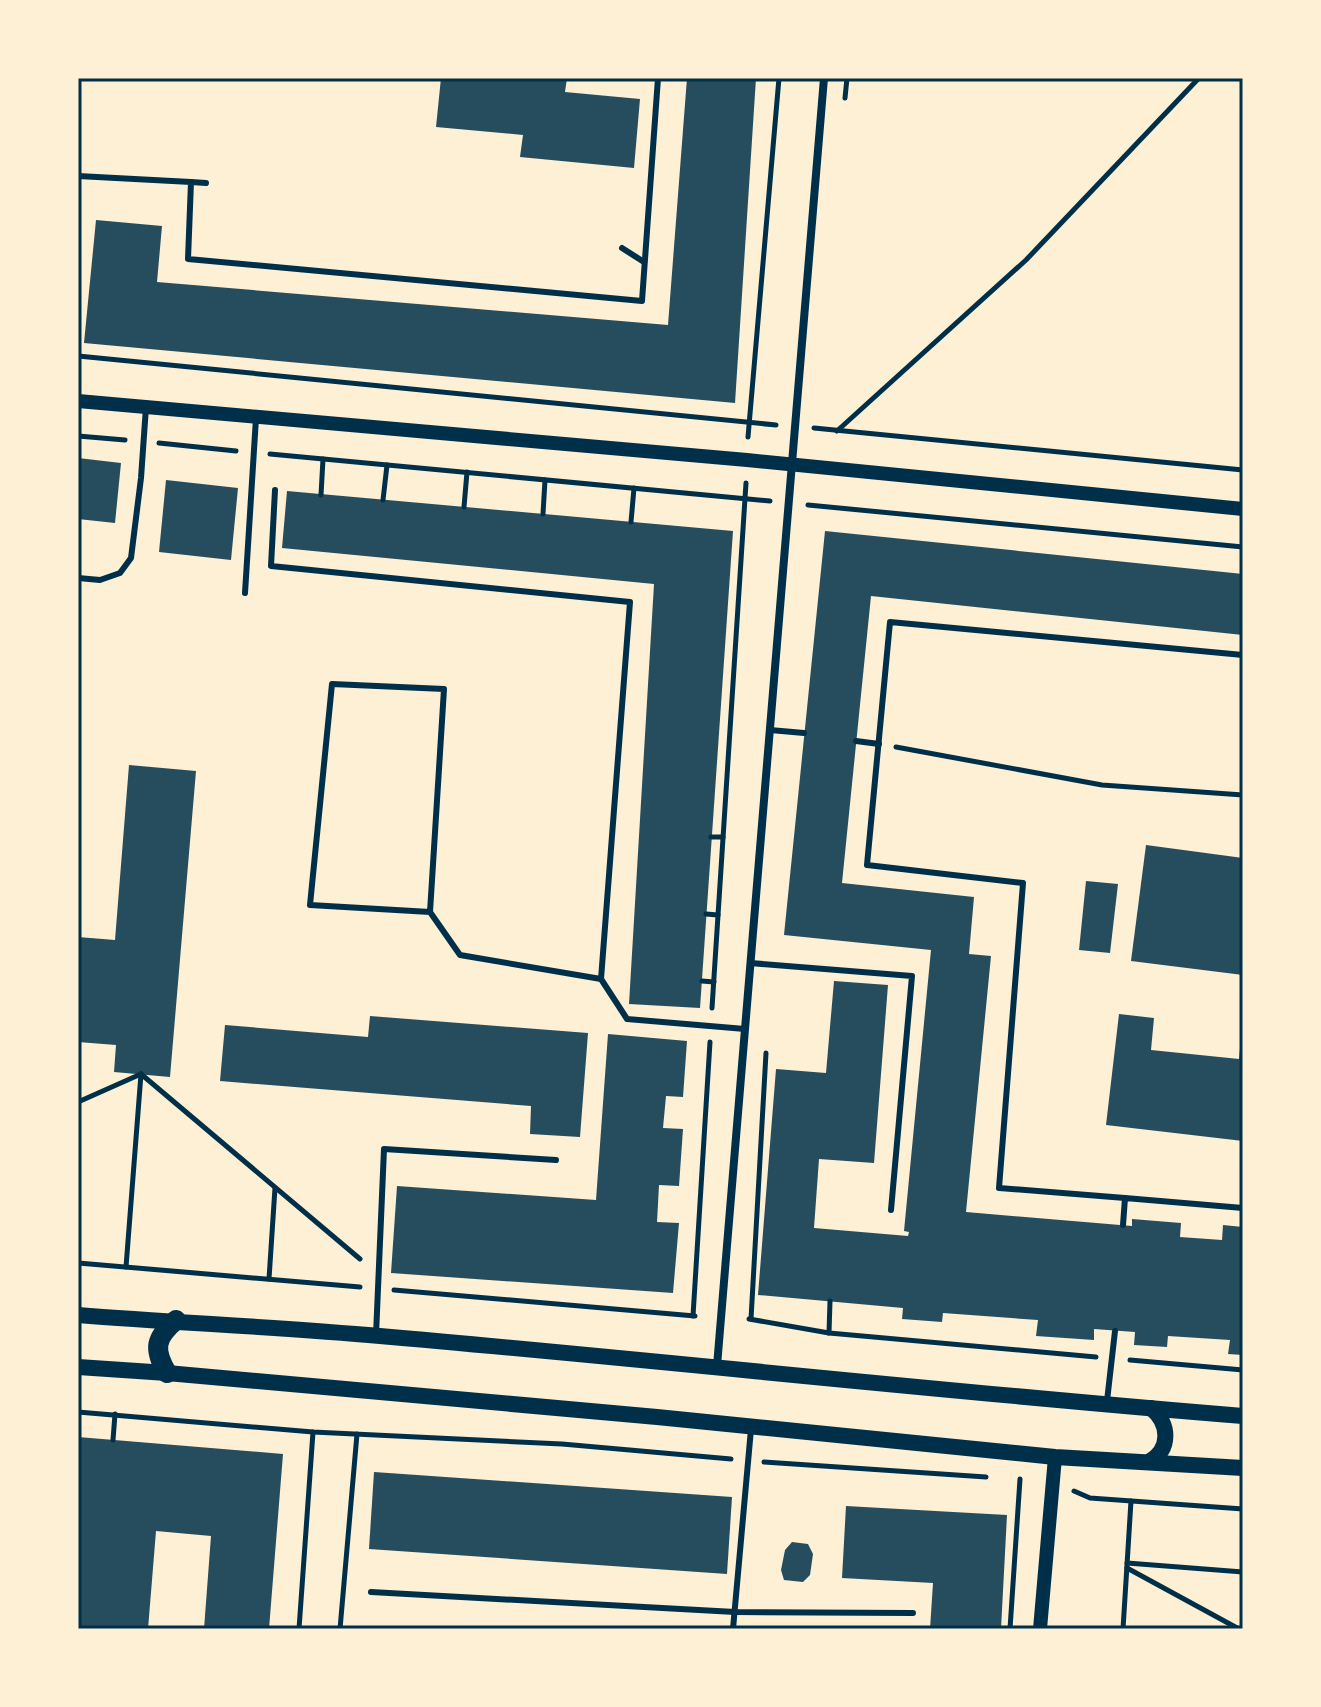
<svg xmlns="http://www.w3.org/2000/svg" width="1321" height="1707" viewBox="0 0 1321 1707" font-family="'Fira Sans',sans-serif">
  <style>
    .building { fill: #264d5e }
    .lines { fill: none; stroke-linecap: round; stroke-linejoin: round }
    .path { stroke: #003049; stroke-width: 5 }
    .service { stroke: #003049; stroke-width: 6 }
    .minor { stroke: #003049; stroke-width: 8 }
    .tertiary { stroke: #003049; stroke-width: 14 }
    .secondary { stroke: #003049; stroke-width: 16 }
    .primary { stroke: #003049; stroke-width: 20 }
    .neatline { fill: none; stroke: #003049; stroke-width: 3 }
  </style>
  <rect width="100%" height="100%" fill="#fdf0d5"/>
  <g class="building">
    <polygon points="441,78 567,78 565,92 640,99 634,168 520,157 523,135 436,127"/>
    <polygon points="687,78 756,78 735,403 84,343 96,220 162,226 157,282 668,325"/>
    <polygon points="78,458 121,463 115,523 78,519"/>
    <polygon points="166,480 238,488 231,560 159,552"/>
    <polygon points="287,491 733,531 700,1008 629,1004 654,584 282,548"/>
    <polygon points="825,531 1243,574 1243,635 871,596 842,883 974,897 969,954 991,956 966,1212 1132,1226 1132,1219 1181,1223 1180,1237 1222,1240 1223,1225 1243,1227 1243,1355 1228,1354 1230,1340 1168,1336 1167,1347 1134,1345 1135,1332 1094,1329 1094,1340 1036,1336 1038,1320 943,1313 942,1322 902,1319 903,1308 758,1295 776,1069 826,1073 834,981 888,985 874,1163 819,1159 814,1228 908,1236 909,1232 904,1231 931,950 784,935"/>
    <polygon points="129,765 196,771 170,1077 114,1072 116,1045 78,1042 78,937 115,940"/>
    <polygon points="1146,845 1243,858 1243,975 1131,961"/>
    <polygon points="1086,881 1118,884 1110,953 1079,950"/>
    <polygon points="1119,1014 1154,1018 1151,1050 1239,1059 1241,1038 1243,1038 1243,1141 1106,1125"/>
    <polygon points="370,1016 588,1033 580,1137 530,1134 531,1106 220,1081 225,1025 368,1037"/>
    <polygon points="608,1034 687,1041 683,1097 666,1096 663,1128 683,1129 679,1186 659,1185 657,1222 679,1223 673,1293 391,1273 397,1186 596,1200"/>
    <polygon points="78,1437 283,1454 269,1629 204,1629 211,1536 156,1531 148,1629 78,1629"/>
    <polygon points="374,1472 732,1497 727,1574 369,1549"/>
    <polygon points="846,1506 1007,1515 1001,1629 930,1629 933,1583 842,1578"/>
    <polygon points="792,1542 808,1544 813,1554 810,1575 803,1582 784,1580 781,1570 785,1550"/>
  </g>
  <g class="lines">
    <g class="path">
      <polyline points="845,98 847,78"/>
      <polyline points="78,356 776,425"/>
      <polyline points="814,428 1243,470"/>
      <polyline points="837,431 1026,260 1199,78"/>
      <polyline points="78,436 125,440"/>
      <polyline points="748,437 779,78"/>
      <polyline points="159,443 236,451"/>
      <polyline points="270,454 770,501"/>
      <polyline points="321,495 323,459"/>
      <polyline points="383,500 387,465"/>
      <polyline points="808,505 1243,547"/>
      <polyline points="464,507 467,472"/>
      <polyline points="543,514 545,480"/>
      <polyline points="631,522 634,488"/>
      <polyline points="896,747 1102,785 1243,795"/>
      <polyline points="711,837 723,837"/>
      <polyline points="706,914 718,915"/>
      <polyline points="702,981 714,982"/>
      <polyline points="712,1008 746,483"/>
      <polyline points="141,1074 360,1259"/>
      <polyline points="78,1102 141,1074"/>
      <polyline points="78,1263 360,1287"/>
      <polyline points="126,1267 141,1074"/>
      <polyline points="269,1279 275,1188"/>
      <polyline points="394,1290 695,1316"/>
      <polyline points="693,1316 710,1042"/>
      <polyline points="749,1319 829,1333 1096,1357"/>
      <polyline points="751,1319 766,1053"/>
      <polyline points="829,1333 830,1301"/>
      <polyline points="1130,1360 1243,1370"/>
      <polyline points="78,1412 313,1432 562,1444 731,1459"/>
      <polyline points="113,1440 115,1414"/>
      <polyline points="764,1462 986,1477"/>
      <polyline points="1074,1491 1090,1498 1243,1509"/>
      <polyline points="1127,1563 1243,1572"/>
      <polyline points="1127,1568 1239,1629"/>
      <polyline points="299,1629 313,1432"/>
      <polyline points="340,1629 357,1434"/>
      <polyline points="1010,1629 1020,1479"/>
      <polyline points="1123,1629 1131,1501"/>
    </g>
    <g class="service">
      <polyline points="78,176 191,182 188,259 642,301 658,78"/>
      <polyline points="191,182 206,183"/>
      <polyline points="622,248 644,262"/>
      <polyline points="275,490 271,566 630,602 601,979"/>
      <polyline points="78,578 100,580 120,573 131,558 141,478 146,407"/>
      <polyline points="245,593 256,418"/>
      <polyline points="770,730 804,733"/>
      <polyline points="856,741 879,744"/>
      <polyline points="430,912 310,905 332,684 444,689 430,912 460,955 601,979 627,1019 745,1029"/>
      <polyline points="750,963 912,976 891,1210"/>
      <polyline points="1125,1198 999,1188 1023,883 867,865 890,622 1243,655"/>
      <polyline points="1123,1225 1125,1198 1243,1208"/>
      <polyline points="376,1335 384,1149 556,1160"/>
      <polyline points="1107,1401 1115,1331"/>
      <polyline points="371,1592 735,1612 913,1613"/>
      <polyline points="733,1629 751,1429"/>
    </g>
    <polyline class="minor" points="717,1366 824,78"/>
    <g class="tertiary">
      <polyline points="78,401 747,460 1243,509"/>
      <polyline points="1040,1629 1055,1457"/>
    </g>
    <g class="secondary">
      <path d="M 78,1315 C 179,1323 280,1327 380,1336 C 668,1361 955,1393 1243,1416"/>
      <polyline points="78,1367 167,1373 657,1417 1055,1457 1243,1468"/>
      <path d="M 1149,1462 C 1171,1449 1170,1424 1151,1408"/>
    </g>
    <path class="primary" d="M 167,1373 C 153,1349 155,1338 176,1320"/>
  </g>
  <rect width="1321" height="1707" fill="none" stroke="#fdf0d5" stroke-width="160"/>
  <rect x="80" y="80" width="1161" height="1547" class="neatline"/>
</svg>
